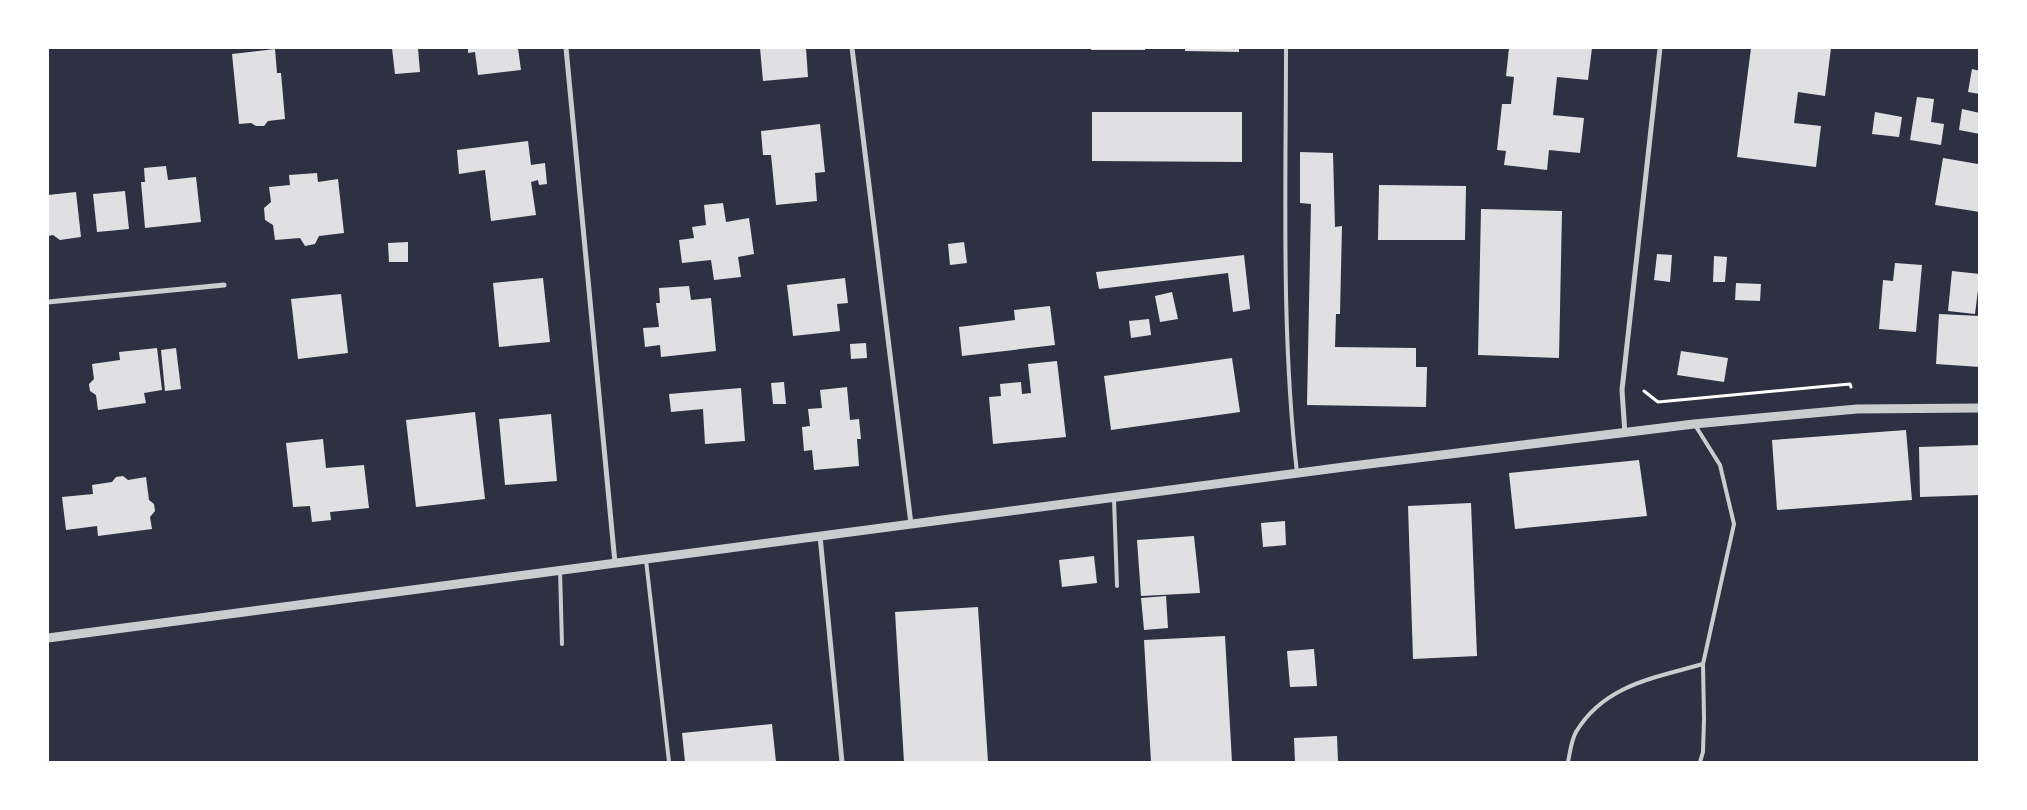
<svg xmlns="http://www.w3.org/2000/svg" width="2027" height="810" viewBox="0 0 2027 810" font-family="'Exo 2',sans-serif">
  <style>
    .building { fill: #e0e0e3 }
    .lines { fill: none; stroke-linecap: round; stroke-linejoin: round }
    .path { stroke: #fff; stroke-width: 3 }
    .service { stroke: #caccd0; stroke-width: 4 }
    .minor { stroke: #caccd0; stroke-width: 5 }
    .tertiary { stroke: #caccd0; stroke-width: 9 }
  </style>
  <rect width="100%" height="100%" fill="#2d3142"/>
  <g class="building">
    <polygon points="392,48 418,48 420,72 395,74"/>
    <polygon points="468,48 518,48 521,70 478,75 475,52 468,53"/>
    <polygon points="760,48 806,48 808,77 763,81"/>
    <rect x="1091" y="48" width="54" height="2"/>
    <polygon points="1185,48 1239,48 1239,52 1185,51"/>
    <polygon points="1509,48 1592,48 1588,80 1557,77 1553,115 1584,118 1580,153 1549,150 1547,170 1504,165 1506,151 1497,150 1502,104 1511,104 1514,77 1506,76"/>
    <polygon points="1751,48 1831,48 1825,96 1798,92 1794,123 1821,126 1816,167 1737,157"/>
    <polygon points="275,49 277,73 281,73 285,119 268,121 264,126 256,126 251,123 239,124 232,54"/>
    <polygon points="1972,69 1980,71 1980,94 1968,92"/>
    <polygon points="1917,97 1934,99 1931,122 1944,124 1941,145 1910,140"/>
    <polygon points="1962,109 1980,113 1980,134 1959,130"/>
    <polygon points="1092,112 1242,112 1242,162 1092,161"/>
    <polygon points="1875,112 1902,117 1899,137 1872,134"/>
    <polygon points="820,124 825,172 815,173 817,201 776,205 771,155 763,155 761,131"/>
    <polygon points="528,141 531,165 545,163 547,184 539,185 538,180 531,182 536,215 491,221 485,170 459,174 457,150"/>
    <polygon points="1300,152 1333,153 1335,227 1342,226 1340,314 1336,314 1335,347 1416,348 1416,367 1427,367 1426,407 1307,405 1311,204 1300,203"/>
    <polygon points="1943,158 1978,164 1980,159 1980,212 1935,205"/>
    <polygon points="166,166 168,180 196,177 201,222 145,228 141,182 145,182 144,168"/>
    <polygon points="317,173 318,182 338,179 344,233 319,236 315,244 305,246 300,238 275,240 273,225 265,220 264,208 271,202 269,187 290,185 289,175"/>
    <polygon points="1379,185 1466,186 1465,240 1378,240"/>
    <polygon points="125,191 129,229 97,232 93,194"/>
    <polygon points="76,192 81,237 60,240 53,235 48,236 48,195"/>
    <polygon points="723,203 726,222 749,218 754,254 738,257 741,277 714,280 711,260 682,263 679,240 694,238 692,227 706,225 704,205"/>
    <polygon points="1481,209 1562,211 1559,358 1478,355"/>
    <polygon points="408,242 408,262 389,262 388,243"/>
    <polygon points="964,242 967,263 950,265 948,244"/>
    <polygon points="1657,254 1672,255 1670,282 1654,280"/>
    <polygon points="1244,255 1250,309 1233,312 1228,273 1099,289 1096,272"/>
    <polygon points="1714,256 1727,257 1725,282 1713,282"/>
    <polygon points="1895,263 1922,265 1916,332 1879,329 1883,280 1893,281"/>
    <polygon points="1952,271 1980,274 1975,314 1948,311"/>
    <polygon points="543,278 550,342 499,347 493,283"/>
    <polygon points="845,278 848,303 837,304 840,331 793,336 787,285"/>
    <polygon points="1736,283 1761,284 1760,301 1735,300"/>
    <polygon points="689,286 691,300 711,298 716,351 661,357 660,345 645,347 643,328 659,327 656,303 660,303 659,288"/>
    <polygon points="1172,292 1178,319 1160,322 1155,296"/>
    <polygon points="341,294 348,353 298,359 291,299"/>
    <polygon points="1050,306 1055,345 962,356 959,327 1015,320 1014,310"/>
    <polygon points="1939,314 1980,316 1980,367 1936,364"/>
    <polygon points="1149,319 1151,335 1131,338 1129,321"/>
    <polygon points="866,343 867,358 851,359 850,344"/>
    <polygon points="157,348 162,390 144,393 146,403 98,410 96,395 90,391 89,384 94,379 92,364 120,360 119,352"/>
    <polygon points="176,348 181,389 165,391 161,350"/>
    <polygon points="1681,351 1728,358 1724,382 1677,375"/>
    <polygon points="1232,358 1240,412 1111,430 1104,376"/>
    <polygon points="1057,361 1066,437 993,444 989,397 1001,396 1000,384 1021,382 1022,394 1031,393 1028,364"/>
    <polygon points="784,382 786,404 773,404 771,383"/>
    <polygon points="847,387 850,420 859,419 861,439 857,439 859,466 814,470 812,450 804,451 802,427 810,426 808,409 822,408 820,390"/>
    <polygon points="741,388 745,441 705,444 703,409 671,412 669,394"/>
    <polygon points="475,412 485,499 416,507 406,420"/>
    <polygon points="551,414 557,481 505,485 499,419"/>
    <polygon points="1906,430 1912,500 1777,510 1772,440"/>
    <polygon points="323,439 326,468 364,465 369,508 330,512 331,520 312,522 310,506 293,507 286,443"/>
    <polygon points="1980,445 1980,495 1920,497 1919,447"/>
    <polygon points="1639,460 1647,516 1515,529 1509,473"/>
    <polygon points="123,476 128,480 146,477 149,500 154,504 155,511 150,517 152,529 98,536 97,526 66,530 62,497 93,494 92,485 112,482 116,477"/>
    <polygon points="1471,503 1477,656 1413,659 1408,506"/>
    <polygon points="1285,521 1286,545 1263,547 1261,523"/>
    <polygon points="1194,536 1200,593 1141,596 1137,540"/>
    <polygon points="1094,556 1097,583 1062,587 1059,560"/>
    <polygon points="1166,596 1168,628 1144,630 1141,598"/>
    <polygon points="978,607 988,762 904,762 895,612"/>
    <polygon points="1225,636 1232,762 1151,762 1144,640"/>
    <polygon points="1314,649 1317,686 1290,687 1287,651"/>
    <polygon points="772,724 776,762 685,762 682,733"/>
    <polygon points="1337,736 1338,762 1295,762 1294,738"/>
  </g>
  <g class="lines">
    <polyline class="path" points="1644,391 1658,402 1850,384 1851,387"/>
    <g class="service">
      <path d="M 1286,48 C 1286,189 1281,332 1297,473"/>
      <polyline points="1695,425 1720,465 1734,524 1703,664 1704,719 1703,752 1700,762"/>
      <polyline points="1114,499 1117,586"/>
      <polyline points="646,560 669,762"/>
      <polyline points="560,570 562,644"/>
      <path d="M 1568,762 C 1570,753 1571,741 1576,732 C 1604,685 1654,678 1703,664"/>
    </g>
    <g class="minor">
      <polyline points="566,48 615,563"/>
      <polyline points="852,48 911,524"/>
      <polyline points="48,302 224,285"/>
      <polyline points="1625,434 1622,390 1660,48"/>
      <polyline points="820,536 842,762"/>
    </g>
    <polyline class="tertiary" points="48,638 1344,467 1694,424 1857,409 1980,408"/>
  </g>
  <rect width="2027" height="810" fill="none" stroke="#ffffff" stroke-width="98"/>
</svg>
